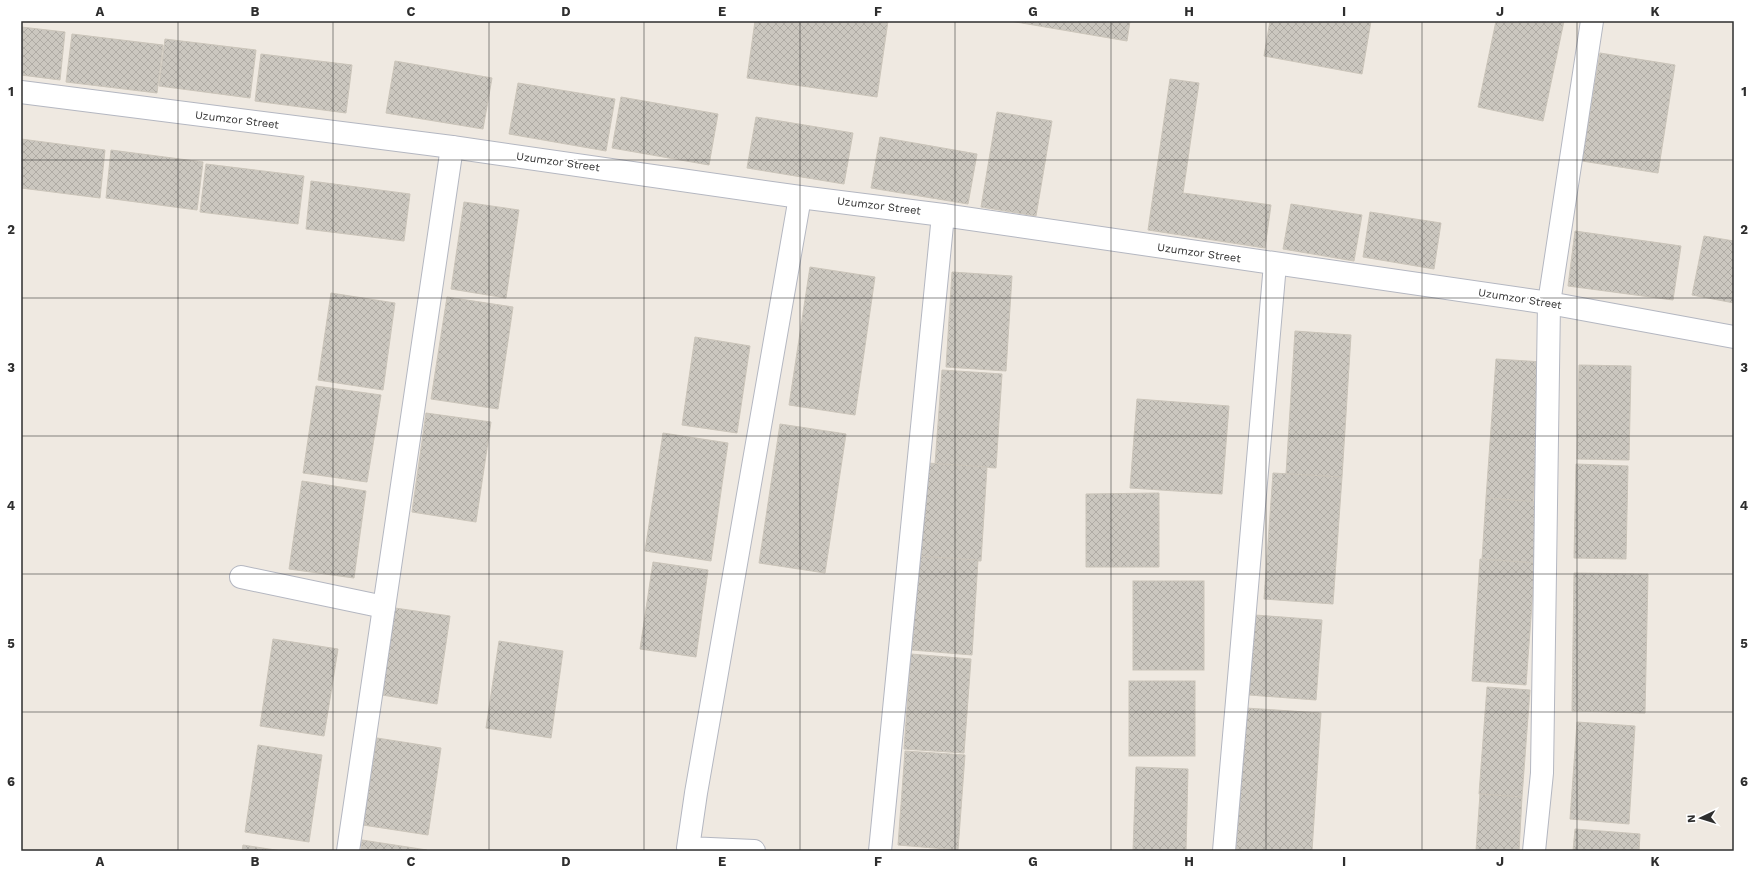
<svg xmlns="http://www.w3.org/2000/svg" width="1755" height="872" viewBox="0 0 1755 872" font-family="'Work Sans',sans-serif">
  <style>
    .building { fill: url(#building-cross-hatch); stroke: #cbc5ba }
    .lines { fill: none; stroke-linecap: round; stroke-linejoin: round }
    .minor-casing { stroke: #b4b7c1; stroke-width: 24 }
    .minor { stroke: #fff; stroke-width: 22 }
    .grid { fill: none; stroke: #2e2e2e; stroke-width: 1; stroke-opacity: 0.55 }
    .labels { text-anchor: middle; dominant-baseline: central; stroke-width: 3.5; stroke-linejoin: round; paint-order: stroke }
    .street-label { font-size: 11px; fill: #2e2e2e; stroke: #fff }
    .neatline { fill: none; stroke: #2e2e2e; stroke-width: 1.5 }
    .grid-label { font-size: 13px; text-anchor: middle; font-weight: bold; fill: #2e2e2e }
  </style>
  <defs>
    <pattern id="building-cross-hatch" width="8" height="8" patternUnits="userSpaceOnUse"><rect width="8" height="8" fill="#cbc7bf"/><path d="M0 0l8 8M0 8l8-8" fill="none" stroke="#afaba4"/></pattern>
  </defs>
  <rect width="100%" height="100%" fill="#efe9e1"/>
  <g class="building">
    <polygon points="755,21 888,21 877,97 747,78"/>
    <polygon points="1010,21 1130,21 1127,41"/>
    <polygon points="1270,21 1371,21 1362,74 1264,56"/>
    <polygon points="1496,21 1564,21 1543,121 1478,107"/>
    <polygon points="21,27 65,32 60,80 21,75"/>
    <polygon points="72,34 163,45 157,93 66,82"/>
    <polygon points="165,39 256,50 250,98 159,86"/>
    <polygon points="1600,53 1675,65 1658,173 1582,161"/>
    <polygon points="261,54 352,65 346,113 255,101"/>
    <polygon points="395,61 492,78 483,129 386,113"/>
    <polygon points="1170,79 1199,83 1183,193 1271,205 1265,248 1148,230"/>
    <polygon points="518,83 615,99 606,151 509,134"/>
    <polygon points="621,97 718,114 709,165 612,148"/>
    <polygon points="997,112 1052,121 1036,216 981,207"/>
    <polygon points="756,117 853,133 844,184 747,168"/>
    <polygon points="880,137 977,154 968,204 871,188"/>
    <polygon points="21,139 105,150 100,198 21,188"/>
    <polygon points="111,150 203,162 197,210 106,198"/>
    <polygon points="206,164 304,176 298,224 200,212"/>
    <polygon points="311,181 410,194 404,241 306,229"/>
    <polygon points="464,202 519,210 506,298 451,289"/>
    <polygon points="1291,204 1362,215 1354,261 1283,249"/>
    <polygon points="1370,212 1441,223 1434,269 1363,257"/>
    <polygon points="1575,231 1681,246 1673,300 1568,286"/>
    <polygon points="1704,236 1734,241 1734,303 1692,295"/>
    <polygon points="810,267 875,277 855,415 789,405"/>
    <polygon points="952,272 1012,276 1006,371 946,367"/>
    <polygon points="331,293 395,303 383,390 318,380"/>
    <polygon points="447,297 513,307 498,409 431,399"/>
    <polygon points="1295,331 1351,335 1342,477 1286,474"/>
    <polygon points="695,337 750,346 737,433 682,425"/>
    <polygon points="1496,359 1543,362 1533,502 1486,498"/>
    <polygon points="1579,365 1631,366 1629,460 1577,459"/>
    <polygon points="942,370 1002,374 996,468 935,464"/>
    <polygon points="316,386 381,395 367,482 303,473"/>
    <polygon points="1137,399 1229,406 1222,494 1130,488"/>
    <polygon points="426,413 491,422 476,522 412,512"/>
    <polygon points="780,424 846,434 825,573 759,563"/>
    <polygon points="663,433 728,443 711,561 645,551"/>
    <polygon points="927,463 987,467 981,561 921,557"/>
    <polygon points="1576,464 1628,466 1626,559 1574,558"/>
    <polygon points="1273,473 1342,477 1333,604 1264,599"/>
    <polygon points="302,481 366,491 354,578 289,569"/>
    <polygon points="1159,493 1159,567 1086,567 1086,494"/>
    <polygon points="1486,498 1539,502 1535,563 1482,559"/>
    <polygon points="919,556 978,560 972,655 912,650"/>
    <polygon points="1480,559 1535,563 1526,685 1472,681"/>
    <polygon points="653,562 708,570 696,657 640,649"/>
    <polygon points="1574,573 1648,574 1645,713 1572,711"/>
    <rect x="1133" y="581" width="71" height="89"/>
    <polygon points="395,608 450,616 437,704 382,695"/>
    <polygon points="1255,615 1322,620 1316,700 1249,695"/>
    <polygon points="273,639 338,649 324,736 260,726"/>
    <polygon points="499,641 563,651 551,738 486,728"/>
    <polygon points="911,654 971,659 964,753 904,749"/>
    <rect x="1129" y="681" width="66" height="75"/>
    <polygon points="1487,687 1530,690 1522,797 1479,794"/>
    <polygon points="1246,708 1321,713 1312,851 1236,851"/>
    <polygon points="1577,722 1635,726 1629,824 1570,819"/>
    <polygon points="377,738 441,748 428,835 363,825"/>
    <polygon points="258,745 322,755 309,842 245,832"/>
    <polygon points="905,751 965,755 958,850 898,845"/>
    <polygon points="1136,767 1188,769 1186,851 1133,851"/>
    <polygon points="1480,794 1522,797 1519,851 1476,851"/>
    <polygon points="1575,829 1640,834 1639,851 1573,851"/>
    <polygon points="362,840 427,850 427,851 361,851"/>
    <polygon points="243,845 282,851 242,851"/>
  </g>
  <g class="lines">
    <defs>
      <g id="minor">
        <polyline points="21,92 452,147 800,197 943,215 1549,303 1734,337"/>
        <polyline points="241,577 384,607"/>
        <polyline points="348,851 452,147"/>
        <polyline points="754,851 688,848 696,793 800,197"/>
        <polyline points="880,851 943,215"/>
        <polyline points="1224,851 1275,264"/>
        <polyline points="1534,851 1542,773 1549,303 1592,21"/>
      </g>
    </defs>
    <use href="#minor" class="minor-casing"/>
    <use href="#minor" class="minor"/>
  </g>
  <path class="grid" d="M 178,21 L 178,851M 333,21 L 333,851M 489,21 L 489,851M 644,21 L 644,851M 800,21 L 800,851M 955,21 L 955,851M 1111,21 L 1111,851M 1266,21 L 1266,851M 1422,21 L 1422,851M 1577,21 L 1577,851M 21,160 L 1734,160M 21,298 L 1734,298M 21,436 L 1734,436M 21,574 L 1734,574M 21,712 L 1734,712"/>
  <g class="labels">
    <g class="street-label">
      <text transform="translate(237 120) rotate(7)">Uzumzor Street</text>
      <text transform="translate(558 162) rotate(8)">Uzumzor Street</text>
      <text transform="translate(879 206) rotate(7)">Uzumzor Street</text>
      <text transform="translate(1199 253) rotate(8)">Uzumzor Street</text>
      <text transform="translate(1520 299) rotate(9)">Uzumzor Street</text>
    </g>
  </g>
  <rect width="1755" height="872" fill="none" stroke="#ffffff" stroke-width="44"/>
  <g transform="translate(1701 818) rotate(266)" stroke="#ffffff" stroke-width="3" paint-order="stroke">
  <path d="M0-3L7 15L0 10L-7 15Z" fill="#2e2e2e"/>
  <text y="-6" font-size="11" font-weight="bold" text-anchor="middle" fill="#2e2e2e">N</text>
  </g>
  <rect x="22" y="22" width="1711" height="828" class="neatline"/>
  <g class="grid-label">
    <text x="100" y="16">A</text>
    <text x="255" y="16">B</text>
    <text x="411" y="16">C</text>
    <text x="566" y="16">D</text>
    <text x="722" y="16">E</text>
    <text x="878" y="16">F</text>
    <text x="1033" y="16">G</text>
    <text x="1189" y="16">H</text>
    <text x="1344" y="16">I</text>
    <text x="1500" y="16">J</text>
    <text x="1655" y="16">K</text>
    <text x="11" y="96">1</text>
    <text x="1744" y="96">1</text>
    <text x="11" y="234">2</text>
    <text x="1744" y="234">2</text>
    <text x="11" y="372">3</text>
    <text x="1744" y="372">3</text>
    <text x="11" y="510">4</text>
    <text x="1744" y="510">4</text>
    <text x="11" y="648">5</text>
    <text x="1744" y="648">5</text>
    <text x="11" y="786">6</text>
    <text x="1744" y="786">6</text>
    <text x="100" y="866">A</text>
    <text x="255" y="866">B</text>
    <text x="411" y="866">C</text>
    <text x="566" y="866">D</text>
    <text x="722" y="866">E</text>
    <text x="878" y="866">F</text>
    <text x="1033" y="866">G</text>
    <text x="1189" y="866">H</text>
    <text x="1344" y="866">I</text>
    <text x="1500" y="866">J</text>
    <text x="1655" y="866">K</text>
  </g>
</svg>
